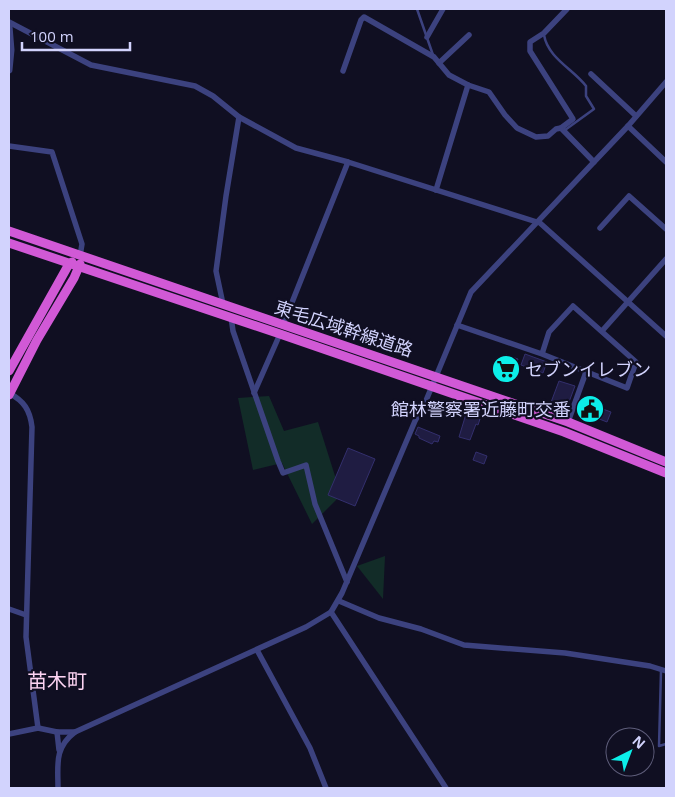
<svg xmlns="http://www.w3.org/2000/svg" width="675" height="797" viewBox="0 0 675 797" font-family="'Open Sans','Noto Sans JP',sans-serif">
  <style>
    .green { fill: #122c28 }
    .building { fill: #1f1c42; stroke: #332f6d }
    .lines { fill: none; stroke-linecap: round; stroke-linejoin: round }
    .service { stroke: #3c427f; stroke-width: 2.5 }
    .minor { stroke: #3c427f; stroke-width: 5.5 }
    .tertiary { stroke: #3c427f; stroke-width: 7 }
    .trunk { stroke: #d159d6; stroke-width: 9 }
    .labels { text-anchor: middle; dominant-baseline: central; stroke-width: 4.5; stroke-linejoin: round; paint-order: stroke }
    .street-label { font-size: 18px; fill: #d2d3fd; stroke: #100f22 }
    .poi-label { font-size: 18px; fill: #d2d3fd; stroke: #100f22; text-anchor: start }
    .quarter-label { font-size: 20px; fill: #fdd4f3; stroke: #100f22 }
  </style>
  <rect width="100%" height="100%" fill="#100f22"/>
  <g class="green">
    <polygon points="269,396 284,431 318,422 341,495 312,524 282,463 253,470 238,398"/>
    <polygon points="385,556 383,599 357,566"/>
  </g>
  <g class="building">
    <polygon points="525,354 547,362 543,373 521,365"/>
    <polygon points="506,355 518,359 510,381 499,377"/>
    <polygon points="559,381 575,386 566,410 550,405"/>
    <polygon points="600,408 611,412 607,422 594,417 597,409 600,410"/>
    <polygon points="466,414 480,419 478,425 476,424 470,440 459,437"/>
    <polygon points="418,427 440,436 438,442 434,441 432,444 419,438 419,436 415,434"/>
    <polygon points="348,448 375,459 355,506 328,495"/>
    <polygon points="476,452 487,456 484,464 473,460"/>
  </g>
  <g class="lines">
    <g class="service">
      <polyline points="417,9 433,55"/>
      <path d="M 544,35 C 548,58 573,69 586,86 L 586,96 L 594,109 L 565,130"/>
      <polyline points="661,671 659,746 666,744"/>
    </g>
    <g class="minor">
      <polyline points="567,9 544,33 530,42 530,51 573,119 561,128 594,162"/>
      <polyline points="9,22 91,65 195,86 213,96 239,117 296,148 348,162 540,223 666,336"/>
      <polyline points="427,37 443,9"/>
      <polyline points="439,63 469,35"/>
      <polyline points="343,71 361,20 364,17 434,57 449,75 468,85 489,92 505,115 517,128 536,137 548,136 556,129 561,128"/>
      <polyline points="591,74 636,116"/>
      <polyline points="628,126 666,162"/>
      <polyline points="9,146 52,152 82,244 80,256"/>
      <polyline points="436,190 468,85"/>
      <polyline points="600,228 629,196 666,229"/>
      <polyline points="223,304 216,271 226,196 239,117"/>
      <polyline points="231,317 233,331 278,461 283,473 306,465 315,504 347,582"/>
      <polyline points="283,325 348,162"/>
      <polyline points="457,325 542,354 627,388 636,362 573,306 549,332 542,354"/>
      <polyline points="602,331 666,259"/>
      <path d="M 9,393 C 24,401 30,410 32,427 L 26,637 L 38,728"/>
      <polyline points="254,393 280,334"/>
      <polyline points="568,422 586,372"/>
      <polyline points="339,601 379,618 421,629 464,645 565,653 650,666 666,671"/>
      <polyline points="9,609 26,615"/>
      <polyline points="331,612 446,788"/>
      <polyline points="257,650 310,748 326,788"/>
      <polyline points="57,732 59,750"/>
      <polyline points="9,734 38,728 57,732 75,732"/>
      <path d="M 58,788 C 58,765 54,748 75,732 L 306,627 L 331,612 L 342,593 L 415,421 L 425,403 L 471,292 L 628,126 L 666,82"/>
    </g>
    <polyline class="tertiary" points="9,26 11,50 9,70"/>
    <g class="trunk">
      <polyline points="9,231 568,422 666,462"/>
      <polyline points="9,243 280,334 564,432 666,473"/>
      <polyline points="9,371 69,264 72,262"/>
      <polyline points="9,395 37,340 74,278 80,264"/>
    </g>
  </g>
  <defs>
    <symbol id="supermarket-disc" viewBox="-11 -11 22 22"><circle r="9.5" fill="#0cefe9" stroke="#100f22"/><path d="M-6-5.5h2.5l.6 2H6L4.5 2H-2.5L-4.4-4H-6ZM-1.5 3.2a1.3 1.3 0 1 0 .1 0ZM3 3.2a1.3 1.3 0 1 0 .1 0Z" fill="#111"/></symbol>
    <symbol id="civic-disc" viewBox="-11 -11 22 22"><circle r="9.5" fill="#0cefe9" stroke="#100f22"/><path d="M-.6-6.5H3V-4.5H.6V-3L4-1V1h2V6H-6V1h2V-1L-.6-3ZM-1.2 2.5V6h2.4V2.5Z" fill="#111"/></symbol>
  </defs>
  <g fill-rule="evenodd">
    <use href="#supermarket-disc" x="490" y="353" width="32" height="32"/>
    <use href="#civic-disc" x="574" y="393" width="32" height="32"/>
  </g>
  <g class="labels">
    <g class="street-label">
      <text transform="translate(344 328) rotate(18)">東毛広域幹線道路</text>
    </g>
    <g class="poi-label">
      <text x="525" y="369">セブンイレブン</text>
      <text x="571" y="409" text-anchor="end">館林警察署近藤町交番</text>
    </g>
    <g class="quarter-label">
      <text x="57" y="680">苗木町</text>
    </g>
  </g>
  <rect width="675" height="797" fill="none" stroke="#d2d3fd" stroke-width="20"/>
  <g transform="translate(630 752) rotate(42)"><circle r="24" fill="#100f22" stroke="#5e5d7a"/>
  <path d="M0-4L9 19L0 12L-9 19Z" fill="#0cefe9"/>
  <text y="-8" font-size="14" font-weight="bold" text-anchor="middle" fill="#d2d3fd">N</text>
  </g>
  <path d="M22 42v8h108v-8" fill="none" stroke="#d2d3fd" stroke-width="2.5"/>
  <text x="30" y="42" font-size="15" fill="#d2d3fd" stroke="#100f22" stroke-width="4" paint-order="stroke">100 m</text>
</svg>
